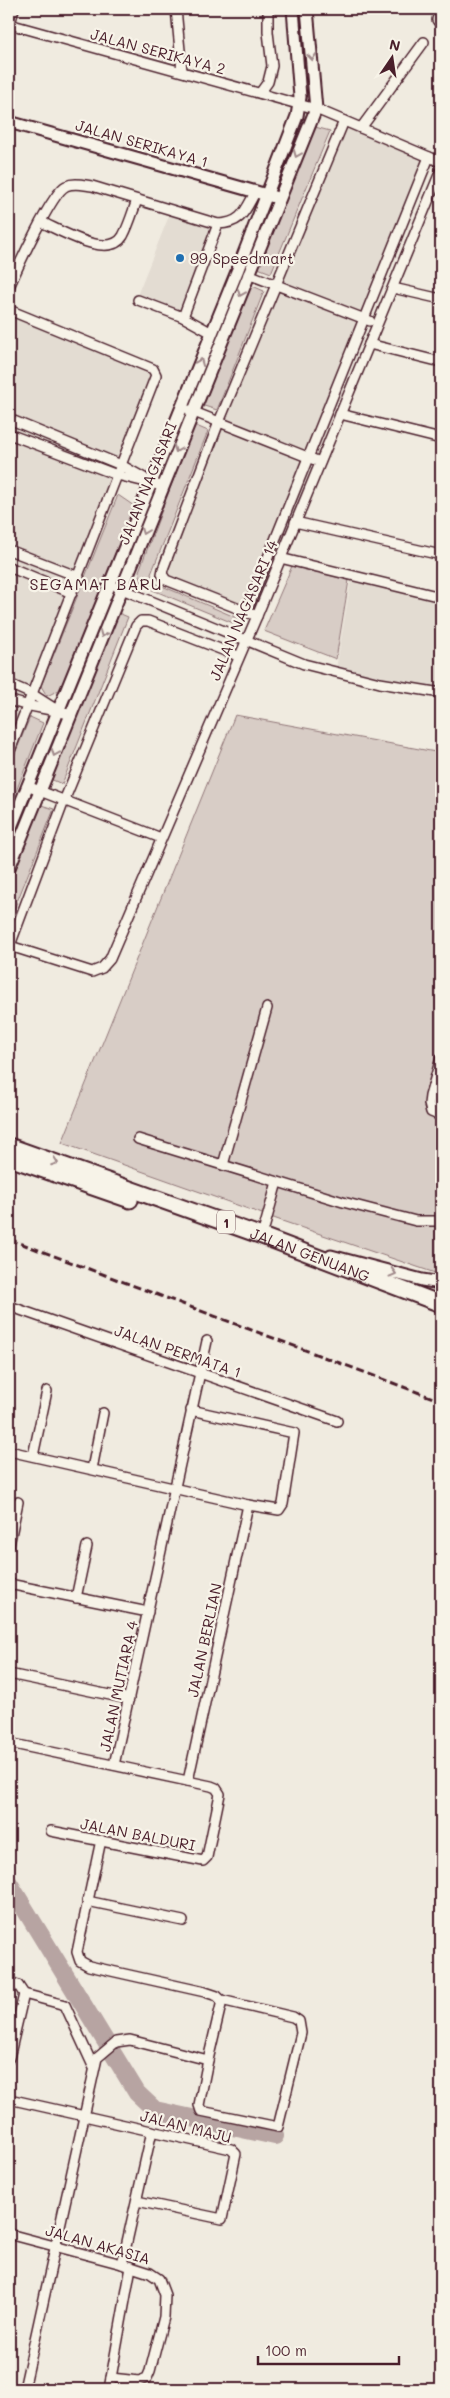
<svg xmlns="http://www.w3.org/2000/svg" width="450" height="2398" viewBox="0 0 450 2398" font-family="Mali,sans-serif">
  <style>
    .built { fill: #e3dcd2 }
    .green { fill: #d8cdc6; stroke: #917678 }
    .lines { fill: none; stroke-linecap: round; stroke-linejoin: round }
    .river { stroke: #b7a4a2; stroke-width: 18 }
    .minor-casing { stroke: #4a1f2b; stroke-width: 12 }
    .tertiary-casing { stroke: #4a1f2b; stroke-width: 15 }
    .trunk-casing { stroke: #4a1f2b; stroke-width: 19 }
    .minor { stroke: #f7f3e8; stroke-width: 9 }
    .tertiary { stroke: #f7f3e8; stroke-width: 11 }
    .trunk { stroke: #f7f3e8; stroke-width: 15 }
    .rail { stroke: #4a1f2b; stroke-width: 3; stroke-dasharray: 8 4; stroke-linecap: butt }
    .oneway { stroke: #a0898a }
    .poi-dot { fill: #1f6fb2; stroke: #f7f3e8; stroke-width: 2 }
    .labels { text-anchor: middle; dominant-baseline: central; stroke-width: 4.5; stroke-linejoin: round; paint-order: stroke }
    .shield { fill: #f7f3e8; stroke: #7e5f64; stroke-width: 1 }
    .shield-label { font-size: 14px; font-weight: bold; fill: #4a1f2b }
    .street-label { font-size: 15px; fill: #4a1f2b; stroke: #f7f3e8 }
    .poi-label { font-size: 15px; fill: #4a1f2b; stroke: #f7f3e8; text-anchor: start }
    .neighbourhood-label { font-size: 16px; letter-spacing: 1px; fill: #4a1f2b; stroke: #f7f3e8 }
  </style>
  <rect width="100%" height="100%" fill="#f0ebe0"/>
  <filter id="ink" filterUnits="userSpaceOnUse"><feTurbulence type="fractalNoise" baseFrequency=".02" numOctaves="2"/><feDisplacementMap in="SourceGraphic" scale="10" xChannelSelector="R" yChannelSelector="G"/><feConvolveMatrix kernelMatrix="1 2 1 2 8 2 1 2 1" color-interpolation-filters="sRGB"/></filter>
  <g filter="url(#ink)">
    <g class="built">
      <polygon points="339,122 431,162 248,616 164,583 162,561"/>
      <polygon points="173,206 220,220 184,322 134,303"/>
      <polygon points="9,305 155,366 159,371 160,377 9,752"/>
      <polygon points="351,579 441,601 441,689 336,669"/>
    </g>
    <g class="green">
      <polygon points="315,127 330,131 271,273 258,268"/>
      <polygon points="248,284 264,291 217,410 201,405"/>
      <polygon points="194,425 208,431 151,574 155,583 242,620 238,625 143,586 139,571"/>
      <polygon points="118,495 134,506 61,689 47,696 41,686"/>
      <polygon points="292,566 349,580 336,659 264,631"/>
      <polygon points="116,612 128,617 62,784 48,778"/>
      <polygon points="235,715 441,753 441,1275 282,1221 62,1143"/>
      <polygon points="30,717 43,723 9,809 9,768"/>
      <polygon points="38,804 54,809 9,922 9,878"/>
    </g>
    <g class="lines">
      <polyline class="river" points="9,1883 137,2093 155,2110 275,2136"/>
      <defs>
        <g id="minor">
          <polyline points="176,9 182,71"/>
          <polyline points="440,9 437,20 441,25"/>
          <polyline points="9,24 316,109 441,162"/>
          <polyline points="10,24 14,9"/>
          <polyline points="260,93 268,82 272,66 268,32 268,9"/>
          <polyline points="361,128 424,42"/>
          <path d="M 41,222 C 60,230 109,260 123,236 C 129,225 133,211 137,200"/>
          <polyline points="248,274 370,321"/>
          <path d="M 9,287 C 17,269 52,192 66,186 C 74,182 84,185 92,186 L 218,224 C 243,223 245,210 256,191"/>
          <polyline points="393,288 441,299"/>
          <polyline points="138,300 183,317 212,333"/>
          <polyline points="9,310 153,369 156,375 9,753"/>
          <polyline points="183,317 218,224"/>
          <polyline points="369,344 441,362"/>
          <polyline points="189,410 320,462"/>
          <polyline points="340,414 441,439"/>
          <polyline points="9,419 121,465 144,478"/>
          <polyline points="9,434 117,475 162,486"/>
          <polyline points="295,522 441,555"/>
          <polyline points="9,550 79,577"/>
          <polyline points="280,558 441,597"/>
          <polyline points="9,567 72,593"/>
          <polyline points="117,587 304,664 380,683 441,693"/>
          <polyline points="246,612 429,157"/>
          <polyline points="257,616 166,580 162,574 163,569 219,422 344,121"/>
          <polyline points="9,684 32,694 57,710"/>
          <path d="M 9,700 C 29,708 51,708 71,715"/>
          <polyline points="27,786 161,838"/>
          <polyline points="10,946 92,972 102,968 110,959 257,616 441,170"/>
          <polyline points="9,948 64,801 136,626 141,621 148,621 238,656"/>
          <polyline points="441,1058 430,1096 429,1104 431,1112 441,1116"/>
          <polyline points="138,1139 343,1202 416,1221 441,1221"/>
          <polyline points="223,1165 267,1008"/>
          <polyline points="262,1236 277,1182"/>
          <polyline points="9,1306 337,1421"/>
          <polyline points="9,1451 248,1505 279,1510 283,1504 294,1433 191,1410"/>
          <polyline points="33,1456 47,1391"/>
          <polyline points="92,1469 103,1413"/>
          <polyline points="9,1545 18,1502"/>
          <polyline points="9,1584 148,1612"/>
          <polyline points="76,1598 87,1546"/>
          <polyline points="9,1674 129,1699"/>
          <polyline points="9,1743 211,1786 216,1788 220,1794 207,1857 203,1861 51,1831"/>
          <polyline points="114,1765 207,1341"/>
          <polyline points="188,1781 248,1505"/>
          <polyline points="87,1901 183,1921"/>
          <polyline points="9,1982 18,1985 24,1994 65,2005 93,2066"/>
          <polyline points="9,2058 24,1994"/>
          <polyline points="208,2060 199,2105 201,2111 278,2127 301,2033 299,2021 293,2017 221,2000"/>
          <polyline points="9,2099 231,2149 236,2154 222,2219 137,2201"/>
          <polyline points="9,2234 122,2264 150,2273 159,2279 165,2295 164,2317 150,2371 147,2378 139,2381 111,2378"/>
          <polyline points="122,2264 152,2131"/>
          <polyline points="24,2389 97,2058 116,2042 130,2040 208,2060 221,2005 221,2000 217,1996 205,1992 89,1966 80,1961 77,1952 101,1840"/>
          <polyline points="109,2389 131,2267"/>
        </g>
        <g id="tertiary">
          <polyline points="9,122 274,197"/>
          <polyline points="9,832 238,269 297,116 300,97 293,9"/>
          <polyline points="9,868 316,109 307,9"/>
          <polyline points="331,1256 422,1280 441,1283"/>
        </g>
        <g id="trunk">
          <path id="s1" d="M 9,1146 L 262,1236 L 441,1304"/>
          <polyline points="9,1158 130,1200"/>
        </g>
      </defs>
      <use href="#minor" class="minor-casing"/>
      <use href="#tertiary" class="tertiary-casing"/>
      <use href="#trunk" class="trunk-casing"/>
      <use href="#minor" class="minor"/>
      <use href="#tertiary" class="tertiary"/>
      <use href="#trunk" class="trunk"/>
      <polyline class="rail" points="9,1239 441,1401"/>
    </g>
    <defs><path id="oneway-chevron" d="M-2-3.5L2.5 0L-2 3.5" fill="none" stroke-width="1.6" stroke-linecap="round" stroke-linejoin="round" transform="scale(1.25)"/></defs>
    <g class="oneway">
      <use href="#oneway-chevron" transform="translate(312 57) rotate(84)"/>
      <use href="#oneway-chevron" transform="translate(297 154) rotate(113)"/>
      <use href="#oneway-chevron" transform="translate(241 293) rotate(112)"/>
      <use href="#oneway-chevron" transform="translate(200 362) rotate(-68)"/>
      <use href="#oneway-chevron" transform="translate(177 449) rotate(112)"/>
      <use href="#oneway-chevron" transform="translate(144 531) rotate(111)"/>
      <use href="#oneway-chevron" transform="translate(103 634) rotate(112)"/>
      <use href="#oneway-chevron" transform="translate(55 753) rotate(113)"/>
      <use href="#oneway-chevron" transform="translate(55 1162) rotate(20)"/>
      <use href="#oneway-chevron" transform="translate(393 1273) rotate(15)"/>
    </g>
  </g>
  <circle class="poi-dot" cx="180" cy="258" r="5"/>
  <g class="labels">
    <rect class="shield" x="217" y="1210.5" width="18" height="23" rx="4"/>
    <g class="shield-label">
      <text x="226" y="1222">1</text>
    </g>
    <g class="street-label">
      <text transform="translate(158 51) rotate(15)">JALAN SERIKAYA 2</text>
      <text transform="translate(142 143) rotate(16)">JALAN SERIKAYA 1</text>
      <text transform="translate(147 483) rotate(-68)">JALAN NAGASARI</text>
      <text transform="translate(243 610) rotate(-67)">JALAN NAGASARI 14</text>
      <text stroke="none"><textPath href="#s1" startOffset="320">JALAN GENUANG</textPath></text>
      <text transform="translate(178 1351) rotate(19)">JALAN PERMATA 1</text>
      <text transform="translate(204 1640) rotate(-78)">JALAN BERLIAN</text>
      <text transform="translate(118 1686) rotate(-78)">JALAN MUTIARA 4</text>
      <text transform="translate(138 1834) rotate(11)">JALAN BALDURI</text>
      <text transform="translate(186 2126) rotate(14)">JALAN MAJU</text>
      <text transform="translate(98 2244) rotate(16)">JALAN AKASIA</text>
    </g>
    <g class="poi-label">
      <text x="190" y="258">99 Speedmart</text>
    </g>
    <g class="neighbourhood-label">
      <text x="96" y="583">SEGAMAT BARU</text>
    </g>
  </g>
  <rect width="450" height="2398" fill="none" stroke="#f7f3e8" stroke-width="30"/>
  <rect x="15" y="15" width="420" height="2368" fill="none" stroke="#4a1f2b" stroke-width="2" filter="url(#ink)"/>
  <g transform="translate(392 58) rotate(13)" stroke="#f7f3e8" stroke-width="4" paint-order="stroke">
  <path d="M0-4L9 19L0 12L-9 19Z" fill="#4a1f2b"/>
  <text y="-8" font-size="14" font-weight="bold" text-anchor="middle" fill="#4a1f2b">N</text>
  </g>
  <path d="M258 2356v8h141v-8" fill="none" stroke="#4a1f2b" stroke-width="2.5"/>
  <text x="265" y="2356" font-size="15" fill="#4a1f2b" stroke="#f7f3e8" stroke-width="4" paint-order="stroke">100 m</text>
</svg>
